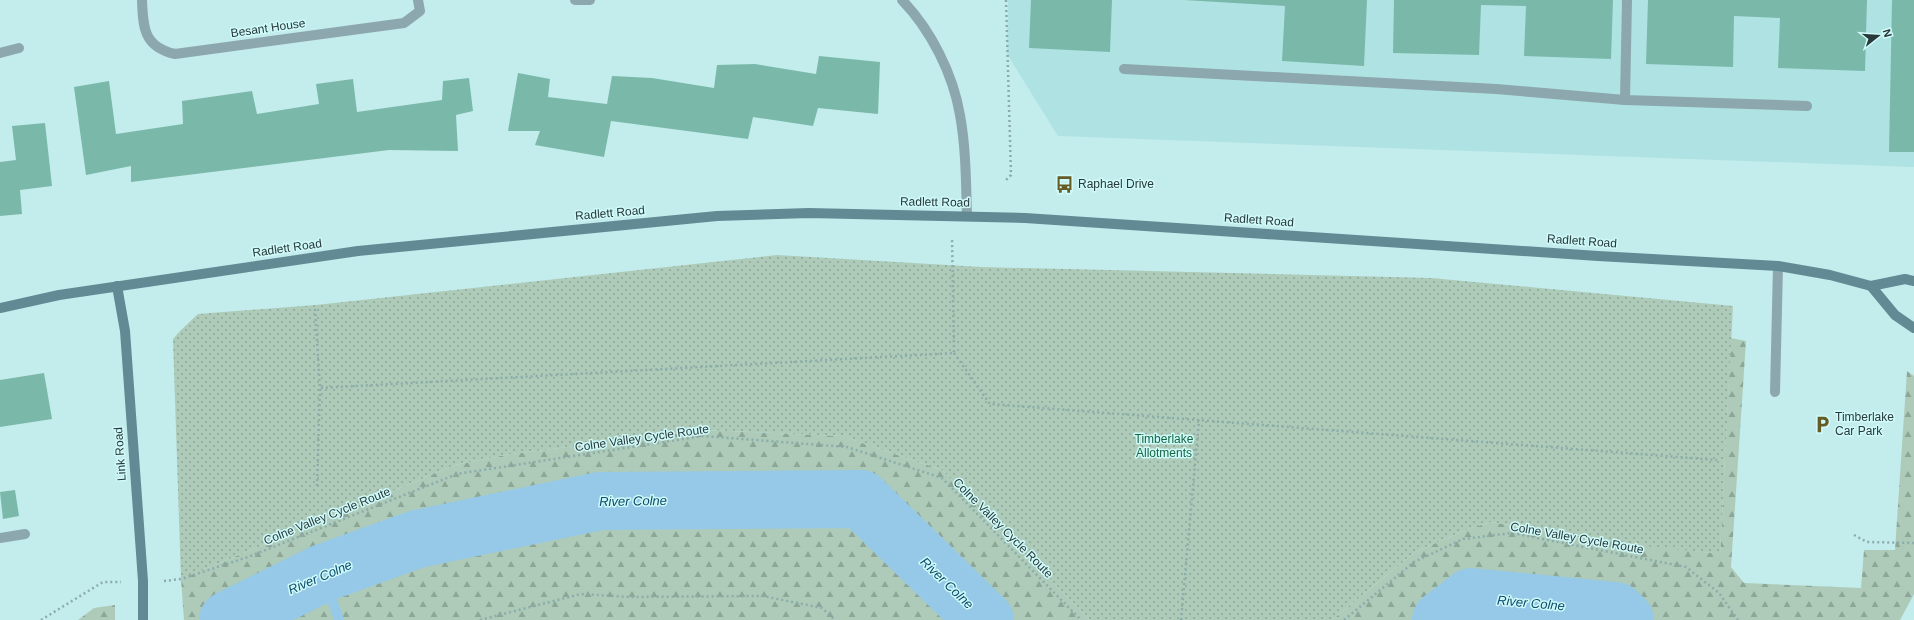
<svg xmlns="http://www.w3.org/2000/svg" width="1914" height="620" viewBox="0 0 1914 620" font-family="Helvetica,sans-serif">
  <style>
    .built { fill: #afe2e2 }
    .forest { fill: url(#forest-firs) }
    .park { fill: url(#park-dots) }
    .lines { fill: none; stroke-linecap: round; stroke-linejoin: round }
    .stream { stroke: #96c9e8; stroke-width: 10 }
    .river { stroke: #96c9e8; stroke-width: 58 }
    .building { fill: #7ab9a9 }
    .path { stroke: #8cacac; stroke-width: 2.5; stroke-dasharray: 2 3; stroke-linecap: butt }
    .lane { stroke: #8da7ae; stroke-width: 10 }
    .street { stroke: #8da7ae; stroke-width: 10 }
    .secondary { stroke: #628a95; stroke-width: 10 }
    .labels { text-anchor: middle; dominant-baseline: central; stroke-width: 3; stroke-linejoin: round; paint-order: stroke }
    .street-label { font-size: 12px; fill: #283939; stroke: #d0fafa }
    .poi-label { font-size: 12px; fill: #283939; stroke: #d0fafa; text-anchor: start }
    .park-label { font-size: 12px; fill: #146740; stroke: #d0fafa }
    .water-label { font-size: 13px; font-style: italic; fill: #0a4c6b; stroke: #d0fafa }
  </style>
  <defs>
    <pattern id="forest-firs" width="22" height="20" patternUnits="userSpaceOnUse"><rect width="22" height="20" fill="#adcbb8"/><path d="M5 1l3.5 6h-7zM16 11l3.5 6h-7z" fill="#8da697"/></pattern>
    <pattern id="park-dots" width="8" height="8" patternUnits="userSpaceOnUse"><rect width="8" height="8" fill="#adcbb8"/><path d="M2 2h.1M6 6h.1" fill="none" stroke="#8da697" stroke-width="1.8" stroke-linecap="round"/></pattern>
  </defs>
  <rect width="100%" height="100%" fill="#c3ecec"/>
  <polygon class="built" points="1008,0 1914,0 1914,167 1058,136 1007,54"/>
  <g class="forest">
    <polygon points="1731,338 1746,341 1731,567 1744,583 1861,588 1864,550 1895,550 1907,371 1914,376 1914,594 1900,620 1332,620 1415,552 1468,529 1491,522 1617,542 1720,554"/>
    <polygon points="704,430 842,436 942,470 1090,620 184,620 181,579 455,465 505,455"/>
    <polygon points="115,605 115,620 78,620 94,608"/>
  </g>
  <polygon class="park" points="777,255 981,267 1431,278 1733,306 1720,554 1644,546 1491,522 1468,529 1415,552 1332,620 1090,620 942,470 842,436 704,430 505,455 455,465 181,579 173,339 180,331 198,314 316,305"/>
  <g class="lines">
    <polyline class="stream" points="323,573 339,620"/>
    <g class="river">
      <polyline points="228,620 323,573 417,539 600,501 861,499 985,620"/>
      <polyline points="1441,620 1471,597 1616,611 1625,620"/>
    </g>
  </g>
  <g class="building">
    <polygon points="1031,0 1112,0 1110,52 1029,48"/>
    <polygon points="1184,0 1367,0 1364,66 1282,61 1285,6"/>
    <polygon points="1394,0 1613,0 1611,59 1524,56 1526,6 1481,5 1479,55 1393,53"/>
    <polygon points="1648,0 1867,0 1865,71 1778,68 1780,18 1734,16 1733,67 1646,64"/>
    <polygon points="1892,0 1914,0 1914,152 1889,152"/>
    <polygon points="819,56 880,62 878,114 818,108 813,126 753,117 748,139 611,121 604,157 535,145 540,131 508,131 518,73 550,79 548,97 607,104 612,76 652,78 714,88 717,65 755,64 816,74"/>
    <polygon points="469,78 473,111 456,115 458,151 389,150 131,182 131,166 86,175 74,87 109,81 116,134 183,124 182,101 252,91 257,114 319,104 316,84 353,79 357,112 442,100 443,81"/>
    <polygon points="45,123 52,186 20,190 22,214 0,216 0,162 16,160 12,126"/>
    <polygon points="44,373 52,419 0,427 0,380"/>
    <polygon points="15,490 19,516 3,519 0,492"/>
  </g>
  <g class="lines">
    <g class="path">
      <polyline points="1006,0 1011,175 1006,180"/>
      <polyline points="315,309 320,388 954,353 952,238"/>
      <polyline points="954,353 990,404 1717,460"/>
      <polyline points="317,486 320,388"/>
      <polyline points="1854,535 1867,542 1914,543"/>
      <polyline points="164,581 181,579 248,557 457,474 703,436 847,447 942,478 1081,620"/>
      <polyline points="41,620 103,582 121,582"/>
      <polyline points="480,620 581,594 629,597 763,596 822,608 835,620"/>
      <polyline points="1181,620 1199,420"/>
      <polyline points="1344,620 1414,562 1463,539 1512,533 1686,567 1719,593 1738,620"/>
    </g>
    <g class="lane">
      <polyline points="1124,69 1496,89 1625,100 1807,106"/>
      <polyline points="1625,100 1627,0"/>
      <polyline points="1775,392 1778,266"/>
      <polyline points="0,538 25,534"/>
    </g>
    <g class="street">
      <path d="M 142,0 C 143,28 144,47 175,54 L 404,23 L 420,11 L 418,0"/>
      <polyline points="575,0 590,0"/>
      <path d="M 902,0 C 931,30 953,74 960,115 C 966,148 966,183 967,216"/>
      <polyline points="0,53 19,48"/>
    </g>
    <g class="secondary">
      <polyline points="117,286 125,331 143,581 143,620"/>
      <polyline points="1871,286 1895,315 1914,328"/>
      <polyline points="0,308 59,295 358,251 717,216 809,213 1025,218 1598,256 1778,266 1830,275 1871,286 1905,279 1914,281"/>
    </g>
  </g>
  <defs>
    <symbol id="bus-bare" viewBox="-9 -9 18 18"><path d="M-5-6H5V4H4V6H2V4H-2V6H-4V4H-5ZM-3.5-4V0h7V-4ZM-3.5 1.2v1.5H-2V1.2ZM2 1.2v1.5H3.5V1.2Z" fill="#645b27" stroke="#d0fafa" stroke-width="2.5" paint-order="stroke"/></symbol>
    <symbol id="parking-bare" viewBox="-9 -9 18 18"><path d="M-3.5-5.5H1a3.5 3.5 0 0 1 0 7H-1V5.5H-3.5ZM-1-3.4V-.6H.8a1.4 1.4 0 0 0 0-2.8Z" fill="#645b27" stroke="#d0fafa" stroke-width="2.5" paint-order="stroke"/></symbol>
  </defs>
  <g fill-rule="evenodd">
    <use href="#bus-bare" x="1052" y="172" width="25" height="25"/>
    <use href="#parking-bare" x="1810" y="412" width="25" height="25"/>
  </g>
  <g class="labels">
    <g class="street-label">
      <text transform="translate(268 28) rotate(-8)">Besant House</text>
      <text transform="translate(935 202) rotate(1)">Radlett Road</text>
      <text transform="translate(610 213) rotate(-5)">Radlett Road</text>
      <text transform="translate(1259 220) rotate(4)">Radlett Road</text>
      <text transform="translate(1582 241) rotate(4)">Radlett Road</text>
      <text transform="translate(287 248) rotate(-8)">Radlett Road</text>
      <text transform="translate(642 438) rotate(-8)">Colne Valley Cycle Route</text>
      <text transform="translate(120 454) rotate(-94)">Link Road</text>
      <text transform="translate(327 516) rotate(-22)">Colne Valley Cycle Route</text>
      <text transform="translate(1003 528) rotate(45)">Colne Valley Cycle Route</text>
      <text transform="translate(1577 538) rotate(10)">Colne Valley Cycle Route</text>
    </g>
    <g class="poi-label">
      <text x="1078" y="184">Raphael Drive</text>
      <text x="1835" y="417">Timberlake<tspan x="1835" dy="14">Car Park</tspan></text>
    </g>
    <g class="park-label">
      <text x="1164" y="439">Timberlake<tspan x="1164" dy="14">Allotments</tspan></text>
    </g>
    <g class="water-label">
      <text transform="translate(633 501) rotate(-1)">River Colne</text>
      <text transform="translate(320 577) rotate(-23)">River Colne</text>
      <text transform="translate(947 583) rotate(44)">River Colne</text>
      <text transform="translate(1531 603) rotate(5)">River Colne</text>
    </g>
  </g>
  <g transform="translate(1878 36) rotate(73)" stroke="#d0fafa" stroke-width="3" paint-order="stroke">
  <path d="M0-3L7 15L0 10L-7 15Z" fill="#283939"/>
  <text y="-6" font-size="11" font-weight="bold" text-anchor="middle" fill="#283939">N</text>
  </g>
</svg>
